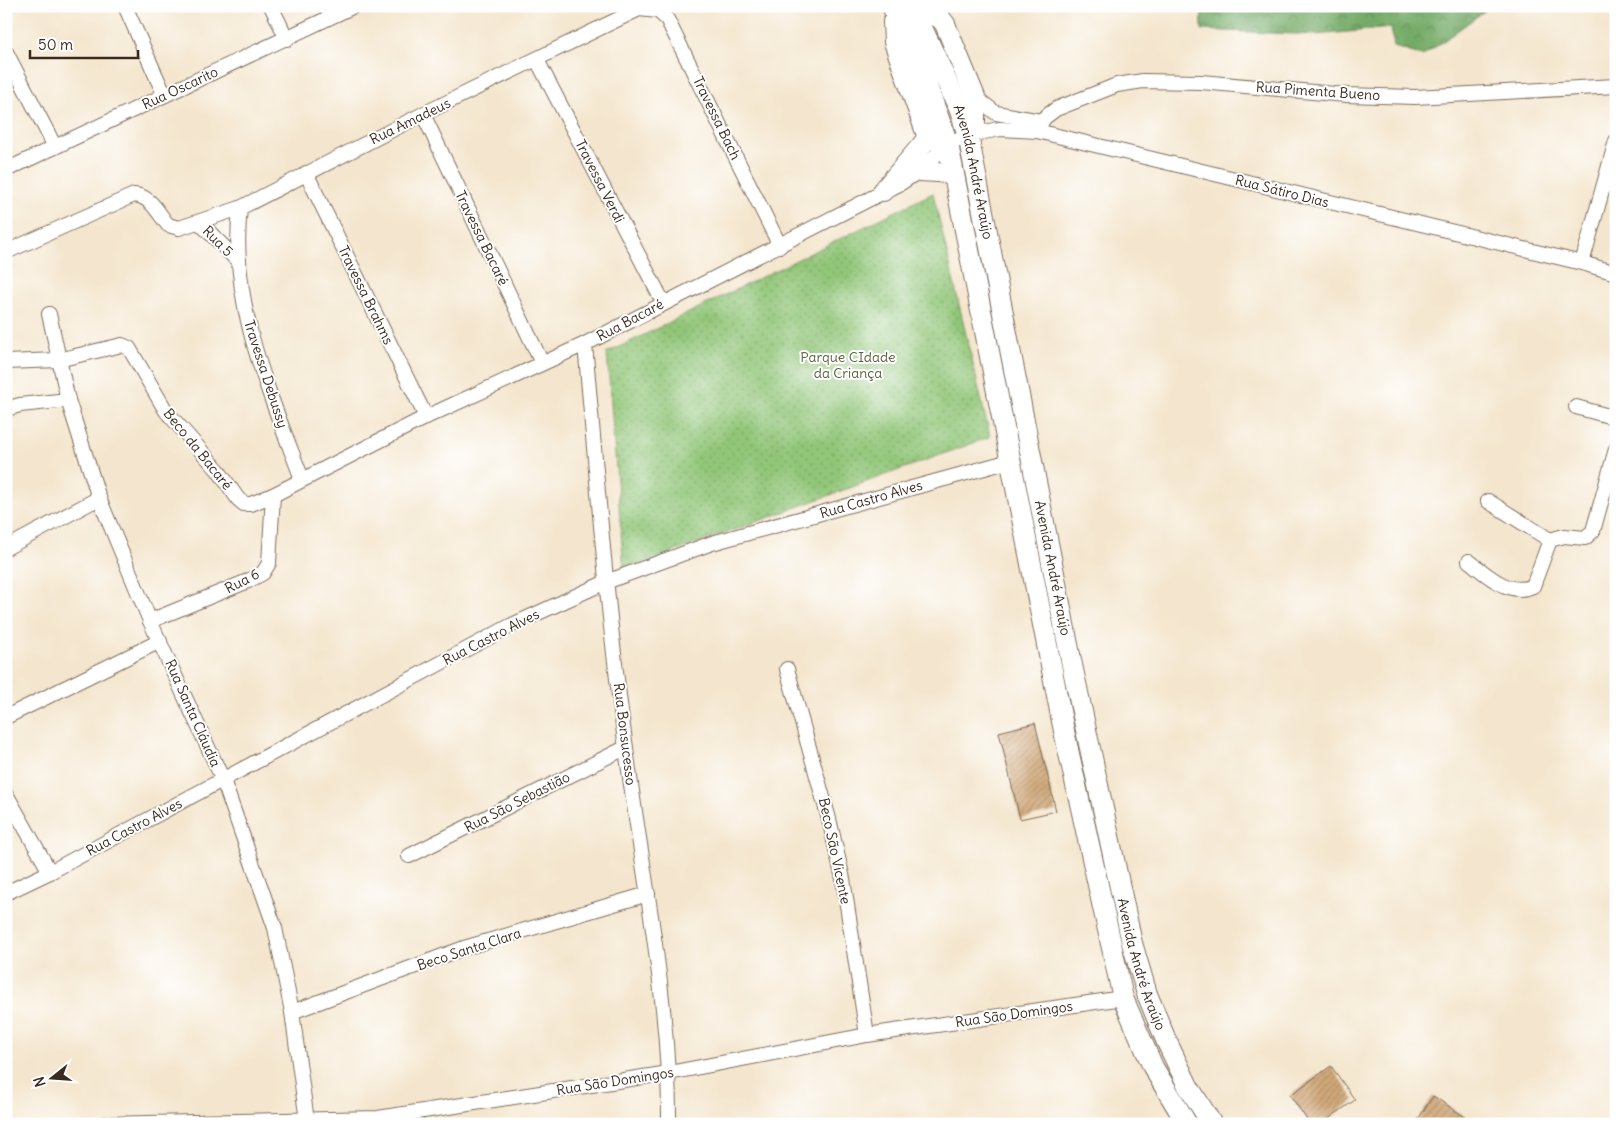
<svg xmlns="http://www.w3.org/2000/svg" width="1622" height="1130" viewBox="0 0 1622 1130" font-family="Delius,sans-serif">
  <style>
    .forest { fill: url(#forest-crowns); stroke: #586a43 }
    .park { fill: url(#park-dots); stroke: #66784b }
    .building { fill: url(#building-hatch) }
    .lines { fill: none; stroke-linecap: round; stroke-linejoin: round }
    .street-casing { stroke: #7c6c5c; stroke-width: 16 }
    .secondary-casing { stroke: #7c6c5c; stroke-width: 22 }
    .street { stroke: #fff; stroke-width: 14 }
    .secondary { stroke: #fff; stroke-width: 20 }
    .labels { text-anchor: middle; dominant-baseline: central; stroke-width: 4; stroke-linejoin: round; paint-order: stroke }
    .street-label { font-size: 14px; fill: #3b2a1e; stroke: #fff }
    .park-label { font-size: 14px; fill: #59613e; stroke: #fff }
  </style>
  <defs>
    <pattern id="forest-crowns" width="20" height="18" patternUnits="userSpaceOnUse" patternTransform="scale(1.25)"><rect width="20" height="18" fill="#74ab68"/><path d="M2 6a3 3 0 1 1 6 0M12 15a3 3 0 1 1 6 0" fill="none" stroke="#608b55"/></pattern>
    <pattern id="park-dots" width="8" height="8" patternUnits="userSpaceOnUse" patternTransform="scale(1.25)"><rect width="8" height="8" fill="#91c678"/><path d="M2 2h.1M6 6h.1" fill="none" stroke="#78a162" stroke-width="1.8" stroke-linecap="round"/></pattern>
    <pattern id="building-hatch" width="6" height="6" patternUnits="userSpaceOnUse" patternTransform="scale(1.25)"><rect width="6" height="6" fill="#d1a97a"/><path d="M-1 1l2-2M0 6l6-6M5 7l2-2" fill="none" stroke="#ab8a63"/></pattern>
  </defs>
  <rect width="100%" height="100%" fill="#fff"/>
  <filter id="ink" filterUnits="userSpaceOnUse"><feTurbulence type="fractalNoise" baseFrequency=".02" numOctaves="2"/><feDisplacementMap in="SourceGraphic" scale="10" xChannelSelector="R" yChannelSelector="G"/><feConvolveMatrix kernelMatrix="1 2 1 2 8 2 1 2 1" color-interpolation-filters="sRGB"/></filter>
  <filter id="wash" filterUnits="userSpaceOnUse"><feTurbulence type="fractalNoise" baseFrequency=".0096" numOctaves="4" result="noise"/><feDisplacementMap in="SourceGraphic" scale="20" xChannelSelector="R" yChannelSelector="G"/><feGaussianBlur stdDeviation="1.12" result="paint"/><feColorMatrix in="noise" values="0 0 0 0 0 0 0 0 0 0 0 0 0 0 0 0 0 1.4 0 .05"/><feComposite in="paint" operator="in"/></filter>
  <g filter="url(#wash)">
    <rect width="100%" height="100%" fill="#f4e6ce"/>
    <polygon class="forest" points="1201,6 1491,6 1423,56 1394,47 1391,28 1316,35 1202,30"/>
    <polygon class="park" points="933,193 990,437 624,570 607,353"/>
    <g id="blocks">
      <g class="building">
        <polygon points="1035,723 1056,811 1020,819 999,732"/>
        <polygon points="1331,1066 1355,1100 1321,1124 1310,1124 1290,1095"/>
        <polygon points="1433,1096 1476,1124 1415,1124"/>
      </g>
    </g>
  </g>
  <g filter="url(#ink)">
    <use href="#blocks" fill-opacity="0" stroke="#7c6c5c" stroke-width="1"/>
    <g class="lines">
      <defs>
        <g id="street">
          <polyline points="125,6 164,94"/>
          <polyline points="271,6 287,39"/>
          <polyline points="6,52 55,147"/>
          <polyline points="537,60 663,302"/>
          <polyline points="975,97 996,113 1041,121"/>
          <polyline points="423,114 542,363"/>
          <polyline points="1037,131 1044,118 1056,109 1117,85 1143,81 1201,82 1346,95 1415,97 1616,86"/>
          <polyline points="6,170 354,6"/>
          <polyline points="306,173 426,417"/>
          <path d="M 240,208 C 229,303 269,392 302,479"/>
          <polyline points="199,222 238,261"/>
          <path d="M 6,252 L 134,195 C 151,196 158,213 168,225 L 179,228 L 240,208 L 423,114 L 639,9 L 658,11 L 667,19 L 780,246"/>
          <polyline points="1582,263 1616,141"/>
          <polyline points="49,314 68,400 99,498 150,621 223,780 275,928 292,1012 307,1121"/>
          <path d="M 585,344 C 597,479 607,614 626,748 C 642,873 670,998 669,1124"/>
          <polyline points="6,362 58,360 122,345 129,348 166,411 218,470 238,499 244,504 251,504 273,495 426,417 585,344 901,183 919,171 948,144 968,135 1000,129 1037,131 1582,263 1616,273"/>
          <polyline points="1576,407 1616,418"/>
          <polyline points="6,409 20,405 68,400"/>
          <polyline points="1488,501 1550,540"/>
          <polyline points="6,548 99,498"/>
          <path d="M 1469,561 C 1486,574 1509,597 1533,586 L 1550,540 L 1564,536 L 1585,538 L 1593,531 L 1616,449"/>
          <polyline points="150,621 248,581 263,573 269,563 273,495"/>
          <polyline points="787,669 829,819 843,879 867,1035"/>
          <polyline points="6,717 160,641"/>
          <polyline points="6,794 50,872"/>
          <polyline points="409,856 625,748"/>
          <polyline points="6,893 50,872 512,625 606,582 712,543 1010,461"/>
          <polyline points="292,1012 464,948 648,894"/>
          <polyline points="103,1124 378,1118 669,1073 867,1035 1123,998"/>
        </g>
        <g id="secondary">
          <polyline points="892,6 922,72 948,144 1064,731 1123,998 1153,1067 1187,1124"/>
          <path id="s1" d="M 912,6 L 959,108 L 968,135 L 1072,665 L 1132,943 L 1147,994 L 1166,1040 L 1188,1086 L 1212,1124"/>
          <polyline points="919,6 941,19 945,24 975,97 975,123 968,135"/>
          <polyline points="893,22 894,42 928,138 948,144"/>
          <polyline points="919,171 938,172 954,175"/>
          <polyline points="883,191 928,138"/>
        </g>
      </defs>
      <use href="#street" class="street-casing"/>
      <use href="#secondary" class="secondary-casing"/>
      <use href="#street" class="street"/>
      <use href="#secondary" class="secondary"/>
    </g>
  </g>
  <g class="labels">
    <g class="street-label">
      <text transform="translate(180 88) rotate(-25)">Rua Oscarito</text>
      <text transform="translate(1318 91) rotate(4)">Rua Pimenta Bueno</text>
      <text transform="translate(717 118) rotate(64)">Travessa Bach</text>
      <text transform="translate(410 121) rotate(-26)">Rua Amadeus</text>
      <text stroke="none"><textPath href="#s1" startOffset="178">Avenida André Araújo</textPath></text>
      <text transform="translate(600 181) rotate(63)">Travessa Verdi</text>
      <text transform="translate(1282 191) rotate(14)">Rua Sátiro Dias</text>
      <text transform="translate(482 238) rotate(64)">Travessa Bacaré</text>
      <text transform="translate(218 241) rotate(45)">Rua 5</text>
      <text transform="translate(366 295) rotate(64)">Travessa Brahms</text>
      <text transform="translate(630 320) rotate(-28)">Rua Bacaré</text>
      <text transform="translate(266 374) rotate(72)">Travessa Debussy</text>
      <text transform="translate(198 449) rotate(51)">Beco da Bacaré</text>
      <text transform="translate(871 499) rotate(-16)">Rua Castro Alves</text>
      <text stroke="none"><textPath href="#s1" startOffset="582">Avenida André Araújo</textPath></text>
      <text transform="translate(242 581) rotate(-27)">Rua 6</text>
      <text transform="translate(491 637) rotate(-27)">Rua Castro Alves</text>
      <text transform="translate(193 713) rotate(66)">Rua Santa Cláudia</text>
      <text transform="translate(625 734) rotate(83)">Rua Bonsucesso</text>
      <text transform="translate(517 802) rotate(-27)">Rua São Sebastião</text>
      <text transform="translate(134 827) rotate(-28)">Rua Castro Alves</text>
      <text transform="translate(835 851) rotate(78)">Beco São Vicente</text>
      <text transform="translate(469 949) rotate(-18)">Beco Santa Clara</text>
      <text stroke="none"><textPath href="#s1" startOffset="988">Avenida André Araújo</textPath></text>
      <text transform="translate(1014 1014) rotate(-8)">Rua São Domingos</text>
      <text transform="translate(615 1081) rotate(-9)">Rua São Domingos</text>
    </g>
    <g class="park-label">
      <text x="848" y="357">Parque CIdade<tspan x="848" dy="16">da Criança</tspan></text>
    </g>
  </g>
  <rect width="1622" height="1130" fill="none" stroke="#fff" stroke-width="25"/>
  <g transform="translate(52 1078) rotate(253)" stroke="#ffffff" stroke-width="4" paint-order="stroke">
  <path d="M0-4L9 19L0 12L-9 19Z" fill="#3b2a1e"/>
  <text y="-8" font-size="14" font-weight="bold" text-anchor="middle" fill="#3b2a1e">N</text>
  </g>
  <path d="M30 50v8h108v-8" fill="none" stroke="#3b2a1e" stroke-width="2.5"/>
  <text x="38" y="50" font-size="15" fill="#3b2a1e" stroke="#ffffff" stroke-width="4" paint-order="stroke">50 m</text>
</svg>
